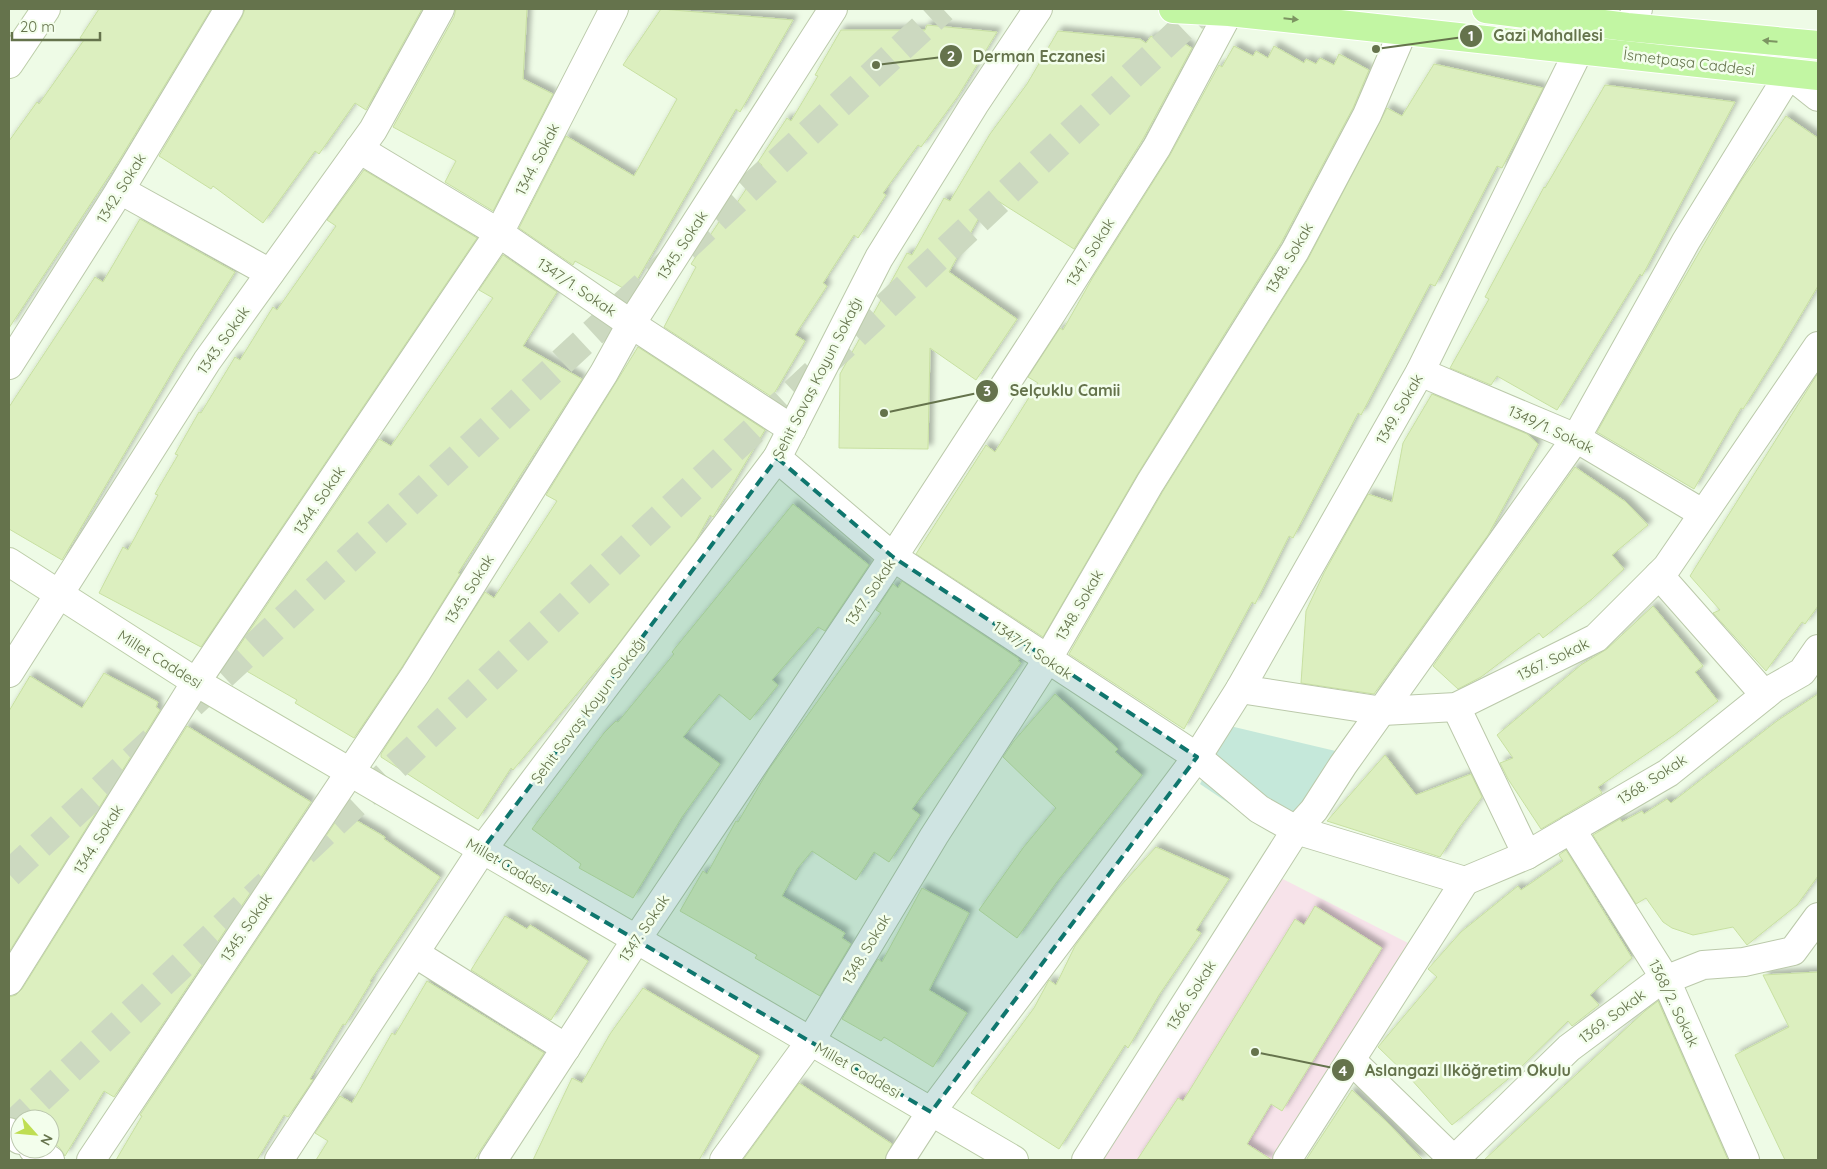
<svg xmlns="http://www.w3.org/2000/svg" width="1827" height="1169" viewBox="0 0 1827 1169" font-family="Quicksand,sans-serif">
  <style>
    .education { fill: #f7e3ea }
    .green { fill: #c5e8da }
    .building { fill: #dcefbf; stroke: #c8e0a1; filter: url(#shadow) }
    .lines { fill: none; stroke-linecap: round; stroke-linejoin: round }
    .motorway-tunnel { stroke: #ccd9c0; stroke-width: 28; stroke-dasharray: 28 14; stroke-linecap: butt }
    .minor-casing { stroke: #bbc9aa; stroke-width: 30 }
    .tertiary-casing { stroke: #bbc9aa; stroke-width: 30 }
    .secondary-casing { stroke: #bccda8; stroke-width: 30 }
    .primary-casing { stroke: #fff; stroke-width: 30 }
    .minor { stroke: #fff; stroke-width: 28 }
    .tertiary { stroke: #fff; stroke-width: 28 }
    .secondary { stroke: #fff; stroke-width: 28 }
    .primary { stroke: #c2f6a3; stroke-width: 28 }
    .oneway { fill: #7c9462 }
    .marked { fill: #0f766e; fill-opacity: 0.2; stroke: #0f766e; stroke-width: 4; stroke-dasharray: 10 6; stroke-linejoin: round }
    .labels { text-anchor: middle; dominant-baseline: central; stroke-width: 5; stroke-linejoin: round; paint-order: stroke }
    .street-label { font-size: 15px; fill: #65734c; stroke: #f3feec }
    .leader { fill: none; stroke: #65734c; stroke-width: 2 }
    .callout-dot { fill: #65734c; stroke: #f3feec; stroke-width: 2 }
    .mark-label { font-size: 15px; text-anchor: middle; font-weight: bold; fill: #fff }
    .callout-label { font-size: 16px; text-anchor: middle; font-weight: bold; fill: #65734c; stroke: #f3feec; stroke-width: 5; stroke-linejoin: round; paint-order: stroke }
  </style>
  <defs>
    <filter id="shadow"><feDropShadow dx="4.5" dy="-4.5" stdDeviation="2.5" flood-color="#0004"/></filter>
  </defs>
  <rect width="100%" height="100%" fill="#eefbe6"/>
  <polygon class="education" points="1277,876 1408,943 1276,1160 1102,1160"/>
  <polygon class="green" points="1230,726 1344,753 1283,840 1200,784"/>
  <g class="building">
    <polygon points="99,9 211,9 120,159 9,328 9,141 37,102 39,104 84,40 80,38"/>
    <polygon points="245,9 422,9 366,110 355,103 319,154 315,151 263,223 213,186 211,189 159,156 242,17"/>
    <polygon points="456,9 527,9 523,79 553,94 493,211 445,182 456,161 393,127 454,17"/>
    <polygon points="661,9 793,20 740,112 736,109 630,292 575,261 573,265 519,228 566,136 634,176 677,99 623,65"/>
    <polygon points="927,25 997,32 958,96 921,147 918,145 883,193 886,195 858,238 854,235 823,283 827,286 795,335 805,341 772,397 664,327 696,267 691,264 721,219 725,221 762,165 758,162 787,118 791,121 818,76 815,75 841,30 925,30"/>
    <polygon points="1058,31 1140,39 1146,43 1151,36 1164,44 1170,35 1192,48 1143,139 1074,249 998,201 993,209 986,205 949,272 1017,319 976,380 930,348 928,449 839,448 840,374 907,253 912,255 944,198 950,201 990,134 1027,84"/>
    <polygon points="1234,46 1253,56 1256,51 1268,58 1274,46 1304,63 1306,59 1316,64 1320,58 1334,65 1339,54 1369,70 1353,108 1281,243 1137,475 1043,637 916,554 986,445 995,452 1038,383 1028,377 1060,328 1063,330 1093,277 1170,155 1219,65 1222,67"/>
    <polygon points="1434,64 1543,88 1502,168 1497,166 1435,286 1430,284 1361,415 1358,413 1293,538 1289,536 1255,604 1252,602 1184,729 1069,654 1163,491 1308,259 1387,108 1402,116"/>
    <polygon points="1605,85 1735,102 1642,276 1640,274 1557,410 1497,376 1491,385 1450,368 1489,299 1485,297 1544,187 1545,188"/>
    <polygon points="1786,116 1818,138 1818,286 1777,355 1743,409 1741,408 1694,489 1597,432 1672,299 1739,184"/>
    <polygon points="364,170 477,238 201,647 99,593 123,547 128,550 158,495 155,494 178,455 175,454 199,412 201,413 235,357 240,360 273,307 277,310 336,226 327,220"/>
    <polygon points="140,219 235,272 178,362 62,560 9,529 9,407 95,277 103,282"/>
    <polygon points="503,255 557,292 523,346 582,379 458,573 460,574 402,667 354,738 295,703 297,700 229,661 379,439 391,446 493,298 479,290"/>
    <polygon points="638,347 765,430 713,517 710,515 695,542 616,647 513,770 511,768 478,819 381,757 381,754 485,592 494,598 557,501 546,495"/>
    <polygon points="1818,373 1818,606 1805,624 1802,622 1766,671 1713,613 1720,610 1690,576"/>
    <polygon points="1432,394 1527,434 1538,444 1488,535 1374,694 1301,683 1306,611 1324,573 1368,494 1392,502 1403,443"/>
    <polygon points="1575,467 1626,502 1648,525 1612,555 1624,569 1592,599 1543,638 1539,633 1481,677 1458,689 1433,666"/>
    <polygon points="793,504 869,565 825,631 818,627 772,680 778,685 750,720 719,694 683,737 720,764 682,817 633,898 579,868 581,864 532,829 604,733 616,721 618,722 674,654 672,652"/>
    <polygon points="902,581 1019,659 1018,661 1021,663 912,809 920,815 889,862 874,852 856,880 812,851 797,869 782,896 845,933 842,938 851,944 820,996 755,958 757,955 680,911 703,871 707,874 736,821 738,822 769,769 881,613 876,610 893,584 898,588"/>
    <polygon points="1653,606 1703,666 1695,672 1718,701 1674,735 1598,787 1602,793 1541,829 1508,779 1500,763 1513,758 1497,735 1581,665 1607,649"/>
    <polygon points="104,673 158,702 156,707 160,710 9,952 9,711 30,676 82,708"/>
    <polygon points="1055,694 1118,749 1115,752 1142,775 1056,883 1017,938 979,910 1023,848 1056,808 1003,757 1014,741"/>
    <polygon points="1818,694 1818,876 1797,905 1747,945 1733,927 1693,935 1672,928 1663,922 1646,898 1636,904 1593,835 1620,819 1622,822 1642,811 1644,814 1667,799 1671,803 1777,721"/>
    <polygon points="187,726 311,802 114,1097 104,1091 65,1156 59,1147 50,1141 50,1119 20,1121 9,1117 9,997 16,995 22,989"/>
    <polygon points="1385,755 1416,795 1471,774 1482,797 1458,829 1440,857 1327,821"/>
    <polygon points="342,812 385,837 384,839 440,877 370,981 371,982 345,1025 343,1024 310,1079 313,1080 288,1117 284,1115 257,1160 116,1160 142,1116 140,1115"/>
    <polygon points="1156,847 1229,879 1196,930 1201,933 1159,995 1128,1048 1125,1045 1059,1149 971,1093 1034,1008 1049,980 1056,985 1075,946 1116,891"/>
    <polygon points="1566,850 1632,958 1590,995 1599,1005 1572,1026 1568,1021 1513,1075 1452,1125 1410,1078 1378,1047 1437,977 1428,969 1461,932 1518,886 1521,890 1563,861 1559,855"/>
    <polygon points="922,888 969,913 929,990 967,1013 933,1067 884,1037 881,1041 842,1019 878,959 882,962"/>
    <polygon points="1315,906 1382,948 1282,1111 1271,1104 1247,1144 1272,1160 1137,1160 1178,1098 1183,1101 1295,919 1304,925"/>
    <polygon points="505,916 527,929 530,925 588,961 551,1020 471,970"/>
    <polygon points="1818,972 1818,1160 1785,1160 1735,1055 1789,1027 1763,975"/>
    <polygon points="427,981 544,1053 474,1160 316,1160 328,1141 315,1133 340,1096 352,1103 392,1033 395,1035"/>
    <polygon points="643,988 759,1056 699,1160 533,1160 572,1078 582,1083 610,1034"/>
    <polygon points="1658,1001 1728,1160 1484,1160 1645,1011"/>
    <polygon points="799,1083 892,1144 885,1160 743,1160"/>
    <polygon points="1352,1090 1388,1123 1423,1160 1306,1160"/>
  </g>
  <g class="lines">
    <g class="motorway-tunnel">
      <polyline points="192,704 943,9"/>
      <polyline points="304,852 1203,9"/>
      <polyline points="9,874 157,737"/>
      <polyline points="9,1128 268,884"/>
    </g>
    <defs>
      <g id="minor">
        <polyline points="1627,27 1638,9"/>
        <polyline points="359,149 499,233 631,324 792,429"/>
        <polyline points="120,190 270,273"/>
        <polyline points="9,365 120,190 229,9"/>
        <polyline points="1420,372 1576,438 1702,513"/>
        <polyline points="777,458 893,557 1197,757 1259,809 1296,830 1086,1160"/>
        <polyline points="1659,575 1765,695"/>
        <polyline points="9,673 207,361 373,130 440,9"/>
        <polyline points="1240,689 1383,711 1456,707 1596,638 1667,567 1818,346"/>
        <polyline points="1456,707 1527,855"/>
        <polyline points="1571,829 1666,980 1745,1160"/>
        <polyline points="482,850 777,458 879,258 974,105 1038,9"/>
        <polyline points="1465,881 1527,855 1668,773 1774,688 1802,672 1818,649"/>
        <polyline points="416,954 566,1048"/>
        <polyline points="9,981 196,682 499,233 614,9"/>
        <polyline points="1351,1060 1454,1160 1569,1048 1655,984 1703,965 1744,962 1793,951 1818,917"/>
        <polyline points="9,1132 20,1140"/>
        <polyline points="33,1149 50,1160"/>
        <polyline points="91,1160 415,675 604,373 631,324 833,9"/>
        <polyline points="493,1160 636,940 893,557 1053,311 1157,147 1229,12"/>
        <polyline points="724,1160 810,1042 934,836 1047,660 1150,483 1295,251 1367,115 1403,31"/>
        <polyline points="900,1160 931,1112 1197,757 1240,689 1420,372 1579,50"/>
        <polyline points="1287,1160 1465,881 1296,830 1314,810 1343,765 1576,438 1686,241 1789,74 1818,97"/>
      </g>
      <polyline id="tertiary" points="279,1160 482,850"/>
      <g id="secondary">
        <polyline points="9,64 46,9"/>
        <polyline points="9,562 196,682 1014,1160"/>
      </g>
      <g id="primary">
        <polyline points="1173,9 1229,12 1818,76"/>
        <polyline points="1486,9 1627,27 1818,45"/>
      </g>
    </defs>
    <use href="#minor" class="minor-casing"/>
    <use href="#tertiary" class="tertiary-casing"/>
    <use href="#secondary" class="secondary-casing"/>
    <use href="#primary" class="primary-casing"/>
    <use href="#minor" class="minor"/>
    <use href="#tertiary" class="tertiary"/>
    <use href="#secondary" class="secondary"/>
    <use href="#primary" class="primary"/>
  </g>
  <defs><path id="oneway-solid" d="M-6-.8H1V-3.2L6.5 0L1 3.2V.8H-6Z" transform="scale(1.25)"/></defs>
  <g class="oneway">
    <use href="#oneway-solid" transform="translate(1291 19) rotate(6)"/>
    <use href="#oneway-solid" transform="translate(1770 41) rotate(-175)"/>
  </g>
  <path class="marked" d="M 777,458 L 893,557 L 1197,757 L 931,1112 L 482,850 Z"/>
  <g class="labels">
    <g class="street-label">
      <text transform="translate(1689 62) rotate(7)">İsmetpaşa Caddesi</text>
      <text transform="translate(537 159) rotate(-63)">1344. Sokak</text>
      <text transform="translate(121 188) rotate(-58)">1342. Sokak</text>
      <text transform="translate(682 245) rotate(-57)">1345. Sokak</text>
      <text transform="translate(1090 252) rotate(-58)">1347. Sokak</text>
      <text transform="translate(1289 258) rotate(-60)">1348. Sokak</text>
      <text transform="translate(577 287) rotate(34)">1347/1. Sokak</text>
      <text transform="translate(223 340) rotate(-55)">1343. Sokak</text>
      <text transform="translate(817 378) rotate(-63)">Şehit Savaş Koyun Sokağı</text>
      <text transform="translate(1399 409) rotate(-60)">1349. Sokak</text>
      <text transform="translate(1551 429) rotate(25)">1349/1. Sokak</text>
      <text transform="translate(319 500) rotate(-56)">1344. Sokak</text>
      <text transform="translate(469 589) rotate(-58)">1345. Sokak</text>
      <text transform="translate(870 592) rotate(-56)">1347. Sokak</text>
      <text transform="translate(1079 605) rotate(-60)">1348. Sokak</text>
      <text transform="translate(1033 650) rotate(34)">1347/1. Sokak</text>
      <text transform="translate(160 659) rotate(32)">Millet Caddesi</text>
      <text transform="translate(1553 659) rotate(-26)">1367. Sokak</text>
      <text transform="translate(588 710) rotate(-53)">Şehit Savaş Koyun Sokağı</text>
      <text transform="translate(1652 779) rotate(-33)">1368. Sokak</text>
      <text transform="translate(98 839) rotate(-58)">1344. Sokak</text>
      <text transform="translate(509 866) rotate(30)">Millet Caddesi</text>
      <text transform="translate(246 927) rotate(-56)">1345. Sokak</text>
      <text transform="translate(644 928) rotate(-56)">1347. Sokak</text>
      <text transform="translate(866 949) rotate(-59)">1348. Sokak</text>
      <text transform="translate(1191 995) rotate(-58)">1366. Sokak</text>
      <text transform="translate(1674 1003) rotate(64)">1368/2. Sokak</text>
      <text transform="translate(1612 1016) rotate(-37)">1369. Sokak</text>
      <text transform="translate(858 1070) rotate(30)">Millet Caddesi</text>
    </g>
  </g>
  <path class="leader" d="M1376 49L1471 36M876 65L951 56M884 413L987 391M1255 1052L1343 1070"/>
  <g class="callout-dot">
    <circle cx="1376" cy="49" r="5"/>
    <circle cx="876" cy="65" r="5"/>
    <circle cx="884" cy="413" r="5"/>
    <circle cx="1255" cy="1052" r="5"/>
    <circle cx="1471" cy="36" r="12"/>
    <circle cx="951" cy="56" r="12"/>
    <circle cx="987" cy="391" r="12"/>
    <circle cx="1343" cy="1070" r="12"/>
  </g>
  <g class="mark-label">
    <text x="1471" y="41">1</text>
    <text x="951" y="61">2</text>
    <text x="987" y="396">3</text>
    <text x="1343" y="1076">4</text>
  </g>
  <g class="callout-label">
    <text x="1548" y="41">Gazi Mahallesi</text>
    <text x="1039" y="62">Derman Eczanesi</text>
    <text x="1065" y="396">Selçuklu Camii</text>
    <text x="1468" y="1076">Aslangazi Ilköğretim Okulu</text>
  </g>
  <rect width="1827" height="1169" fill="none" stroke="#65734c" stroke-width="20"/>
  <g transform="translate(35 1134) rotate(117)"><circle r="24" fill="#f3feec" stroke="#bac6ac"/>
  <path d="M0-4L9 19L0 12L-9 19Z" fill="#bfde53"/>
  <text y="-8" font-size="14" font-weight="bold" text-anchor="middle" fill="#65734c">N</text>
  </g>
  <path d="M12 32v8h88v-8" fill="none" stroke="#65734c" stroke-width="2.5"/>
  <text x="20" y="32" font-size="15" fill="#65734c" stroke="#f3feec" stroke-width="4" paint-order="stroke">20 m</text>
</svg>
